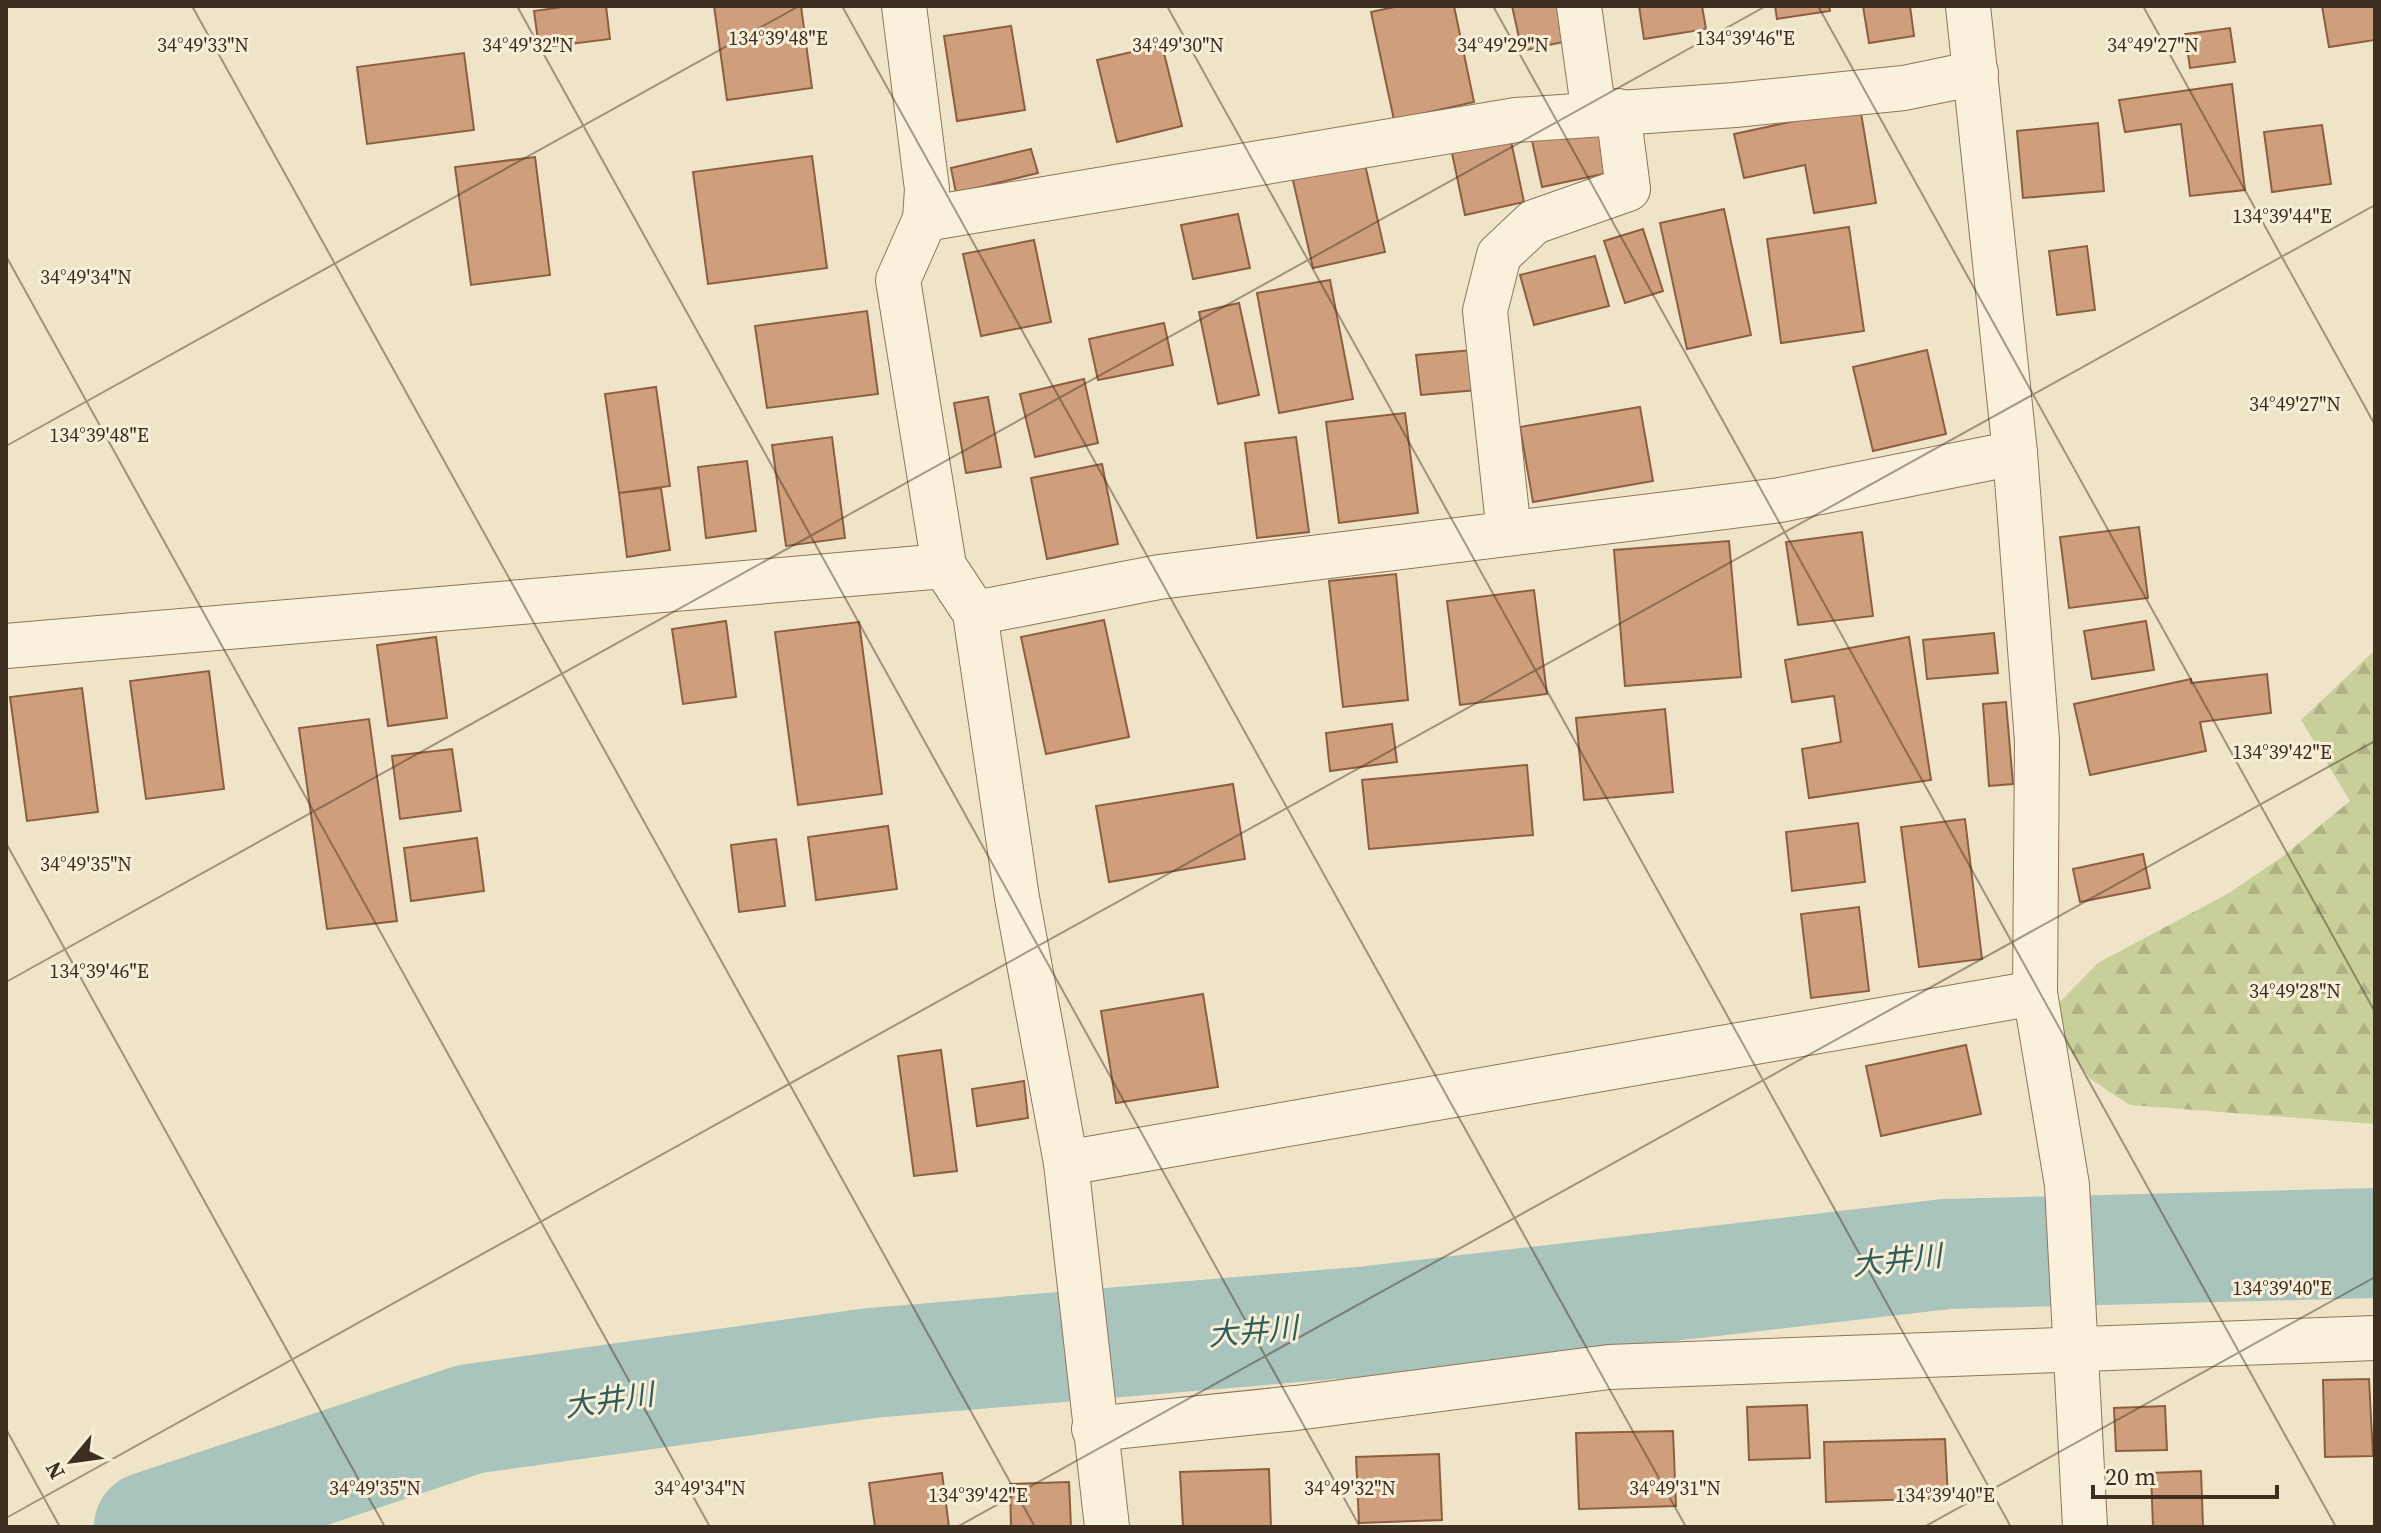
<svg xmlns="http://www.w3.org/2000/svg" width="2381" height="1533" viewBox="0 0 2381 1533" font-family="'Source Serif 4','Noto Sans JP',serif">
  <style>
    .forest { fill: url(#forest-firs) }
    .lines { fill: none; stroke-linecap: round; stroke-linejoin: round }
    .river { stroke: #a9c4bc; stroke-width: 110 }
    .building { fill: #cf9f7d; stroke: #8d5f41; stroke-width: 2 }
    .minor-casing { stroke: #8d765c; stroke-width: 46 }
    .minor { stroke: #faf1dc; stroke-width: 44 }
    .ticks { fill: none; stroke: #3d2e20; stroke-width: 2; stroke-opacity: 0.45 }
    .labels { text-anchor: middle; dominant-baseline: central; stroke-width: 6; stroke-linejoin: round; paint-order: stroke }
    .water-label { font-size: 30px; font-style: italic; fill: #2f5d5a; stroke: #f7eed8 }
    .ticks-label { font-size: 20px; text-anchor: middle; fill: #3d2e20; stroke: #f7eed8; stroke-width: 6; stroke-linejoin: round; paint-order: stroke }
  </style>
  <defs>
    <pattern id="forest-firs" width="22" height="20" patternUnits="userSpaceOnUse" patternTransform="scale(2)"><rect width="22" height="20" fill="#c9cf9b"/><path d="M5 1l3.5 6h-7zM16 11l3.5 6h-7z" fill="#aeb285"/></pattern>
  </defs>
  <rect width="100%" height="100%" fill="#f0e4c8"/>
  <polygon class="forest" points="2375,650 2375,1124 2130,1105 2090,1079 2066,1045 2057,1005 2098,963 2229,893 2282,857 2350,801 2301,720"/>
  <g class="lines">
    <polyline class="river" points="149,1527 470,1419 871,1363 1370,1321 1946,1254 2375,1243"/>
  </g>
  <g class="building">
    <polygon points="569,6 606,6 610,39 539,48 534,11"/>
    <polygon points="714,6 801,6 812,88 727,100"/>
    <polygon points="1399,6 1454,6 1474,102 1394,120 1371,12"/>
    <polygon points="1512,6 1565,6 1572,40 1522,51"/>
    <polygon points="1639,6 1702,6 1706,29 1644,39"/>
    <polygon points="1775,6 1829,6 1830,11 1777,19"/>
    <polygon points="1863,6 1910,6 1914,36 1869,43"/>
    <polygon points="2322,6 2375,6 2375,40 2329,47"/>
    <polygon points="1011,26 1025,110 957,121 944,36"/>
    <polygon points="2230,28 2235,62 2190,68 2185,34"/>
    <polygon points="1162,45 1182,126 1117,142 1097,60"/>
    <polygon points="464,53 474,130 367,144 357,67"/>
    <polygon points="2232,84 2245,190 2190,196 2181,124 2125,132 2119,100"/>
    <polygon points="1860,107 1876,203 1814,213 1805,165 1744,178 1734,134"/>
    <polygon points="1607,119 1617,171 1542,187 1531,136"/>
    <polygon points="2098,123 2104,191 2023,198 2017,131"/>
    <polygon points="2322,125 2331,184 2272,192 2264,132"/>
    <polygon points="1511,141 1524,202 1465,215 1452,153"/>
    <polygon points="1031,149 1038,173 956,193 951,168"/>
    <polygon points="812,156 827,268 708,284 693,172"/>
    <polygon points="535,157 550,275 471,285 455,167"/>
    <polygon points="1364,160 1385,252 1313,268 1292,176"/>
    <polygon points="1724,209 1751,335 1687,349 1660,223"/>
    <polygon points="1238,214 1250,268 1193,279 1181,225"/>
    <polygon points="1849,227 1864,331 1781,343 1767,239"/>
    <polygon points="1643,229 1663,291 1625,303 1604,241"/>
    <polygon points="1034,240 1051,322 981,336 963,254"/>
    <polygon points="2087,246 2095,310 2057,315 2049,251"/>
    <polygon points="1595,256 1609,306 1534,325 1520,275"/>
    <polygon points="1330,280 1353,399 1279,413 1257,293"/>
    <polygon points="1239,303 1259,395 1218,404 1199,312"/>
    <polygon points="867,311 878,394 767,408 755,326"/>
    <polygon points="1164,323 1173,365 1098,380 1089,339"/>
    <polygon points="1473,350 1477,390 1421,395 1416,355"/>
    <polygon points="1927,350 1946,434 1873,451 1853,367"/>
    <polygon points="1084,379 1098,443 1035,457 1020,394"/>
    <polygon points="656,387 670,486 619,493 605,394"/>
    <polygon points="988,397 1001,467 966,473 954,403"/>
    <polygon points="1640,407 1653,481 1533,502 1520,427"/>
    <polygon points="1405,413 1418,513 1339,523 1326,422"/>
    <polygon points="832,437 845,538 786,546 772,445"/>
    <polygon points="1296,437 1309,532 1257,538 1245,443"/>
    <polygon points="747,461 756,531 706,538 698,467"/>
    <polygon points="1102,464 1118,544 1047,559 1031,478"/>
    <polygon points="661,488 670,550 627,557 619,493"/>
    <polygon points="2139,527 2148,598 2069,608 2060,537"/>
    <polygon points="1862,532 1873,616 1798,625 1786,542"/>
    <polygon points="1729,541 1741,677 1625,686 1614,550"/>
    <polygon points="1396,574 1408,700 1343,707 1329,581"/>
    <polygon points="1534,590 1547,694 1460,705 1447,601"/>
    <polygon points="1104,620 1129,737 1046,754 1021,637"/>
    <polygon points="726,621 736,697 683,704 672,629"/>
    <polygon points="2146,621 2154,670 2092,679 2084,631"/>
    <polygon points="859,622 882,794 798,805 775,632"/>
    <polygon points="1994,633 1998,673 1927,679 1923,640"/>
    <polygon points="436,637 447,718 388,726 377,645"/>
    <polygon points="1909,637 1931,780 1809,798 1802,749 1841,742 1834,696 1792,702 1785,660"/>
    <polygon points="209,671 224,789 146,799 130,681"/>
    <polygon points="2267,674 2271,713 2200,722 2206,751 2090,775 2074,704 2191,679 2191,683"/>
    <polygon points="82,688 98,812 27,821 10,697"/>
    <polygon points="2006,702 2013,784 1989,786 1983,704"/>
    <polygon points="1665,709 1673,792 1584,800 1576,718"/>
    <polygon points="369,719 397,921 327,929 299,728"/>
    <polygon points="1392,724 1397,762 1330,771 1326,733"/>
    <polygon points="452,749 461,811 400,819 392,756"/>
    <polygon points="1527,765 1533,835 1369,849 1362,780"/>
    <polygon points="1233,784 1245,859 1109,882 1096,806"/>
    <polygon points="1965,819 1982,959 1919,967 1901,827"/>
    <polygon points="1858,823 1865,882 1792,891 1786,832"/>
    <polygon points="888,826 897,889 816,900 808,837"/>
    <polygon points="477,838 484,891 411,901 404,848"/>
    <polygon points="776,839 785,906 739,912 731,845"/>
    <polygon points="2143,854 2150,888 2080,902 2073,869"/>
    <polygon points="1859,907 1869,991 1811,998 1801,914"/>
    <polygon points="1203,994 1218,1087 1116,1103 1101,1011"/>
    <polygon points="1966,1045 1981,1114 1881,1136 1866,1066"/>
    <polygon points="941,1050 957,1171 914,1176 898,1056"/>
    <polygon points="1024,1081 1028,1118 977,1126 972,1089"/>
    <polygon points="2369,1379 2373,1456 2325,1457 2323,1380"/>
    <polygon points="1807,1405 1810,1458 1749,1460 1747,1407"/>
    <polygon points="2165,1406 2167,1450 2116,1451 2114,1408"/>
    <polygon points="1673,1431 1676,1506 1579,1509 1576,1433"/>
    <polygon points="1945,1439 1948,1498 1826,1502 1824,1442"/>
    <polygon points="1439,1454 1442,1520 1359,1523 1356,1457"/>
    <polygon points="1269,1469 1271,1527 1183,1527 1180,1472"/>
    <polygon points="2201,1471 2203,1527 2153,1527 2151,1473"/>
    <polygon points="942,1473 949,1527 875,1527 869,1483"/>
    <polygon points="1069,1482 1071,1527 1011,1527 1010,1484"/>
  </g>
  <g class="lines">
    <defs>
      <g id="minor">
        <polyline points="904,6 927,189 925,219 898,280 944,566 975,613 1017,898 1066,1163 1107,1527"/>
        <polyline points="1579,6 1594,114"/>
        <polyline points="1968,6 2015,453 2037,741 2035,993 2067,1185 2085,1527"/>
        <polyline points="925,219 1516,120 1735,105 1904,88 1976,73"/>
        <polyline points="1509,533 1485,311 1499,255 1534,222 1628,189 1618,111"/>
        <polyline points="975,613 1159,577 1780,500 2015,453"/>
        <polyline points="6,646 944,566"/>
        <polyline points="1066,1163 2035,993"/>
        <polyline points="1094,1429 1296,1408 1609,1367 2375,1338"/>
      </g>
    </defs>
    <use href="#minor" class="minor-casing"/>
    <use href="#minor" class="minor"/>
  </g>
  <path class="ticks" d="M 192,6 L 1035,1527M 517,6 L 1360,1527M 842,6 L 1686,1527M 1167,6 L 2011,1527M 1493,6 L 2336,1527M 1818,6 L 2375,1012M 2143,6 L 2375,425M 6,256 L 710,1527M 6,446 L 799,6M 6,843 L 385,1527M 6,982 L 1766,6M 6,1429 L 60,1527M 6,1518 L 2375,205M 957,1527 L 2375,741M 1924,1527 L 2375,1277"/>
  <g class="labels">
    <g class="water-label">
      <text transform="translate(1897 1260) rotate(-6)">大井川</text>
      <text transform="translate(1253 1331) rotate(-5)">大井川</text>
      <text transform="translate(609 1400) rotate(-8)">大井川</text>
    </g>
  </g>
  <g class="ticks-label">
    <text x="778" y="45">134°39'48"E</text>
    <text x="1745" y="45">134°39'46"E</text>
    <text x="203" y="52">34°49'33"N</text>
    <text x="528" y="52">34°49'32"N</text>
    <text x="1178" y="52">34°49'30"N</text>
    <text x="1503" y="52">34°49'29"N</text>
    <text x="2153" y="52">34°49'27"N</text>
    <text x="2282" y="223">134°39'44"E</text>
    <text x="86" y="284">34°49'34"N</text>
    <text x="2295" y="411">34°49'27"N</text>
    <text x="99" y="442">134°39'48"E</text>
    <text x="2282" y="759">134°39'42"E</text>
    <text x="86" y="871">34°49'35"N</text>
    <text x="99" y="978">134°39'46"E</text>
    <text x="2295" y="998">34°49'28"N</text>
    <text x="2282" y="1295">134°39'40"E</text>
    <text x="375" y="1495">34°49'35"N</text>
    <text x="700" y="1495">34°49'34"N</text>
    <text x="1350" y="1495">34°49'32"N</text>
    <text x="1675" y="1495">34°49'31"N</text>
    <text x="978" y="1502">134°39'42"E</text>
    <text x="1945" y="1502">134°39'40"E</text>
  </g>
  <rect width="2381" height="1533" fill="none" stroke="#3d2e20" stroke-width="16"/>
  <g transform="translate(72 1461) rotate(241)" stroke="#f7eed8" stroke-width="6" paint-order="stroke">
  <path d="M0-6L14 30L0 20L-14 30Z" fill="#3d2e20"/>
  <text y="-12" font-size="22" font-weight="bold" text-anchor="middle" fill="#3d2e20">N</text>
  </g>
  <path d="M2093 1485v12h184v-12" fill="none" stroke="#3d2e20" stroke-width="4"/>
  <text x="2105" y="1485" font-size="24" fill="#3d2e20" stroke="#f7eed8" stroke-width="6" paint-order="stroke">20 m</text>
</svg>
